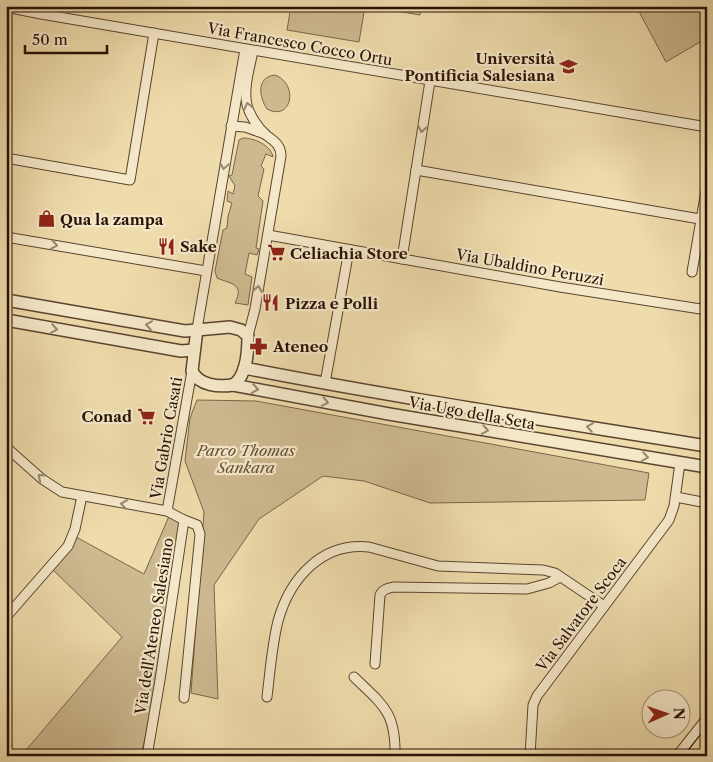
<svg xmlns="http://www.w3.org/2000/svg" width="713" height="762" viewBox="0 0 713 762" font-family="'Libre Caslon Text',serif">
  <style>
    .green { fill: #cdb990; stroke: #7a654a }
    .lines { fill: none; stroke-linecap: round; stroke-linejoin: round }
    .minor-casing { stroke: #5a442f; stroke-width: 11 }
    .tertiary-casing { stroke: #5a442f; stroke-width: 14 }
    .primary-casing { stroke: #281105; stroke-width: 18 }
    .minor { stroke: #f5e8c9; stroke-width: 9 }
    .tertiary { stroke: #f5e8c9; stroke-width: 11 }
    .primary { stroke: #efdcac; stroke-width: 15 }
    .oneway { stroke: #998771 }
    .labels { text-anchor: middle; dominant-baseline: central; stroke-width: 4.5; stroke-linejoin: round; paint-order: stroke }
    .street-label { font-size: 15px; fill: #281105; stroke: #f5e8c9 }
    .poi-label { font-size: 15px; font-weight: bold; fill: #281105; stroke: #f5e8c9; text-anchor: start }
    .park-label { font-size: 15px; font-style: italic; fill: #624c36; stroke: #f5e8c9 }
  </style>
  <rect width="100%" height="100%" fill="#efdcac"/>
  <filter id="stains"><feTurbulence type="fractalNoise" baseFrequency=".004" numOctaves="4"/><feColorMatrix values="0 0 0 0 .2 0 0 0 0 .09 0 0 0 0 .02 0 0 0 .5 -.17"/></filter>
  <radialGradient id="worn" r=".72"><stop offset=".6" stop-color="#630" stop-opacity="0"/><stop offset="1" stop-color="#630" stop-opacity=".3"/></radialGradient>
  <g class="green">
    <polygon points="291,6 365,6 359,42 287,30"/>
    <polygon points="365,6 422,6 420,15"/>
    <polygon points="636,6 707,6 707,38 666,62"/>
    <path d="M 275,75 C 299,84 292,122 267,109 C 259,97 256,77 275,75 Z"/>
    <path d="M 243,138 C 254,138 271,145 273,157 L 266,154 L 261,166 L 264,169 L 258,196 L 263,201 L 256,248 L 259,249 L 257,255 L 249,253 L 245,274 L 252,277 L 248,305 L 235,303 C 245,283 230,284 217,278 L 215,271 L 223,230 L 227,228 L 228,216 L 232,203 L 227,201 L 228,191 L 233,194 L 235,186 L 229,176 L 232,175 L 239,140 Z"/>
    <polygon points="197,400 256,401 649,473 645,500 430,503 364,481 323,476 259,519 214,585 218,699 191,693 204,512 185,461 190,418"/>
    <polygon points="170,514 181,520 155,694 141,756 21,756 122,637 53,570 76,537 144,574"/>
  </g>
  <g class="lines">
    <defs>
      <g id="minor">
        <polyline points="6,7 41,14 707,127"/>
        <polyline points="231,126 245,127 265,134"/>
        <polyline points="6,158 130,180 154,33"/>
        <polyline points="416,170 700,219"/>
        <polyline points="268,235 560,287 707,310"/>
        <polyline points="6,237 206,271"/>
        <polyline points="402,259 430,81"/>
        <polyline points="692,272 707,185"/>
        <polyline points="197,329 245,49"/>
        <path d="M 248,336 L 255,309 L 281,156 C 281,145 274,141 266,135 C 258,128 250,116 247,105 C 243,88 250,67 253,51"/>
        <polyline points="325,383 349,250"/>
        <polyline points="6,447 42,479 62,492 167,511 184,520 160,680 147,756"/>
        <polyline points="676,497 707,503"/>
        <polyline points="167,511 192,371"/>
        <polyline points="184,520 197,525 200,534 184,698"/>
        <polyline points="6,617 68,546 75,529 82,496"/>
        <path d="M 375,664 L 380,595 C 383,589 388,588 394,587 L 527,589 L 549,583 L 560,577"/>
        <path d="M 354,677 C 383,705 396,712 395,756"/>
        <path d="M 267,697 C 270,672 272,645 278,621 C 290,578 322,542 369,547 L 438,566 L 543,570 L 555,573 L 604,606"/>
        <polyline points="530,756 533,705 537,696 669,520 674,506 680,463"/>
        <polyline points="677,756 707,718"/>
      </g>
      <g id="tertiary">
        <path d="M 6,300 L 185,331 L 230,327 L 241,330 L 248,336 C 248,352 247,376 233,385"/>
        <polyline points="6,320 181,351 194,350"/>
        <path d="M 197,329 L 192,371 C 199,386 219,387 233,385 L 389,414 L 707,467"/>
        <path d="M 244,368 C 397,398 553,421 707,446"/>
      </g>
      <polyline id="primary" points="694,756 707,739"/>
    </defs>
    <use href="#minor" class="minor-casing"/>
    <use href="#tertiary" class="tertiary-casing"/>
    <use href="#primary" class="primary-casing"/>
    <use href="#minor" class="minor"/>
    <use href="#tertiary" class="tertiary"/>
    <use href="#primary" class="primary"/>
  </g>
  <defs><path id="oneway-chevron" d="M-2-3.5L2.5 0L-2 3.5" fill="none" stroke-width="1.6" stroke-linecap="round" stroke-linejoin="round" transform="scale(1.25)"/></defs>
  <g class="oneway">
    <use href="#oneway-chevron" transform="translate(248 106) rotate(-104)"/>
    <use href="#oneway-chevron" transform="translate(422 129) rotate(99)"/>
    <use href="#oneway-chevron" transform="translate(224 166) rotate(100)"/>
    <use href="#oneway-chevron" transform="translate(54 245) rotate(10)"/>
    <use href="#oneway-chevron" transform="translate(258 289) rotate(-80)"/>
    <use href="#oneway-chevron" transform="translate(149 325) rotate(-171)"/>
    <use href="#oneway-chevron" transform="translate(54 329) rotate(10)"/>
    <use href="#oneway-chevron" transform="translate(255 389) rotate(10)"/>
    <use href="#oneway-chevron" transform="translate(325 402) rotate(11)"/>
    <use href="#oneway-chevron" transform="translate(590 427) rotate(-171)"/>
    <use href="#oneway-chevron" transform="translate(485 430) rotate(10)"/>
    <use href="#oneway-chevron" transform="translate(645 457) rotate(9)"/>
    <use href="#oneway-chevron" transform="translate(41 477) rotate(-140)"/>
    <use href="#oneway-chevron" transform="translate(124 504) rotate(-171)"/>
  </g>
  <defs>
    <symbol id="university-bare" viewBox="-9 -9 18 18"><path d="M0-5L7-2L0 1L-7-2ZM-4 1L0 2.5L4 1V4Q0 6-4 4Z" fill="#8f2418" stroke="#f5e8c9" stroke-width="2.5" paint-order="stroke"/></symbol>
    <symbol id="shop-bare" viewBox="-9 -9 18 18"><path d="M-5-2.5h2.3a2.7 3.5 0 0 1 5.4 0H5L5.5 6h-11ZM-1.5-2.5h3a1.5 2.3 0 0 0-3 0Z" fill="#8f2418" stroke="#f5e8c9" stroke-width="2.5" paint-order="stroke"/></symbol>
    <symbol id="restaurant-bare" viewBox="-9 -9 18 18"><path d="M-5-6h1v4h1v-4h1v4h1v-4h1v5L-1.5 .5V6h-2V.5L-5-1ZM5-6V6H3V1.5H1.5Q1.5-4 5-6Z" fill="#8f2418" stroke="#f5e8c9" stroke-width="2.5" paint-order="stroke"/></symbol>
    <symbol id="supermarket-bare" viewBox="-9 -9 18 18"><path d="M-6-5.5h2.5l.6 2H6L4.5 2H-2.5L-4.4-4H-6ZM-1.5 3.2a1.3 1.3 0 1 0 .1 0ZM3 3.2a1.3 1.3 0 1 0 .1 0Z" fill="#8f2418" stroke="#f5e8c9" stroke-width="2.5" paint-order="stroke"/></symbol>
    <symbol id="pharmacy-bare" viewBox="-9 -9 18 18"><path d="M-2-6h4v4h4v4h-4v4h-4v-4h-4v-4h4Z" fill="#8f2418" stroke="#f5e8c9" stroke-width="2.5" paint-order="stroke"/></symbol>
  </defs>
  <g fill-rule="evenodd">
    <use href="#university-bare" x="556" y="54" width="25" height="25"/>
    <use href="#shop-bare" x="34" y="206" width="25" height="25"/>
    <use href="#restaurant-bare" x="154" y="234" width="25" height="25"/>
    <use href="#supermarket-bare" x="264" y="240" width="25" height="25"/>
    <use href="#restaurant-bare" x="258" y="290" width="25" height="25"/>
    <use href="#pharmacy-bare" x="246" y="334" width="25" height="25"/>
    <use href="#supermarket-bare" x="134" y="404" width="25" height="25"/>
  </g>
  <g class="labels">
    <g class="street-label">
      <text transform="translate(300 44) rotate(10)">Via Francesco Cocco Ortu</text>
      <text transform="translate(530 267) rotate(10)">Via Ubaldino Peruzzi</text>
      <text transform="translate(472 413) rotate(10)">Via Ugo della Seta</text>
      <text transform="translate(166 438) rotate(-80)">Via Gabrio Casati</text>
      <text transform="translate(581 614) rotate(-53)">Via Salvatore Scoca</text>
      <text transform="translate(154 626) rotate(-81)">Via dell'Ateneo Salesiano</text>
    </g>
    <g class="poi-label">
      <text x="555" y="58" text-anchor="end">Università<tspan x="555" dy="17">Pontificia Salesiana</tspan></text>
      <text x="60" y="219">Qua la zampa</text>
      <text x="180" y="246">Sake</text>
      <text x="290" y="253">Celiachia Store</text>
      <text x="285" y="303">Pizza e Polli</text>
      <text x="273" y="346">Ateneo</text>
      <text x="132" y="416" text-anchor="end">Conad</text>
    </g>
    <g class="park-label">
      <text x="246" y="450">Parco Thomas<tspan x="246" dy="17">Sankara</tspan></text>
    </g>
  </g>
  <rect width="713" height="762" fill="none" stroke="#efdcac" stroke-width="25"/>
  <rect x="8" y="8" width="698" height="747" fill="none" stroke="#281105" stroke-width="2.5"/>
  <rect x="12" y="12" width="688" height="737" fill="none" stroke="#281105"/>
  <g transform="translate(666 714) rotate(88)"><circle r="24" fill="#f5e8c9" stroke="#a3927b"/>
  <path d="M0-4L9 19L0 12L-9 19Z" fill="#8f2418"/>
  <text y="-8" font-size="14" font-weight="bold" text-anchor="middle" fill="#281105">N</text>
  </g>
  <path d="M25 45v8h82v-8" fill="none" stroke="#281105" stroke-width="2.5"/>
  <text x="32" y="45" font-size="15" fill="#281105" stroke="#f5e8c9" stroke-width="4" paint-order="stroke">50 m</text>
  <rect width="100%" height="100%" filter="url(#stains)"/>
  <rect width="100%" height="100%" fill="url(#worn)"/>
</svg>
